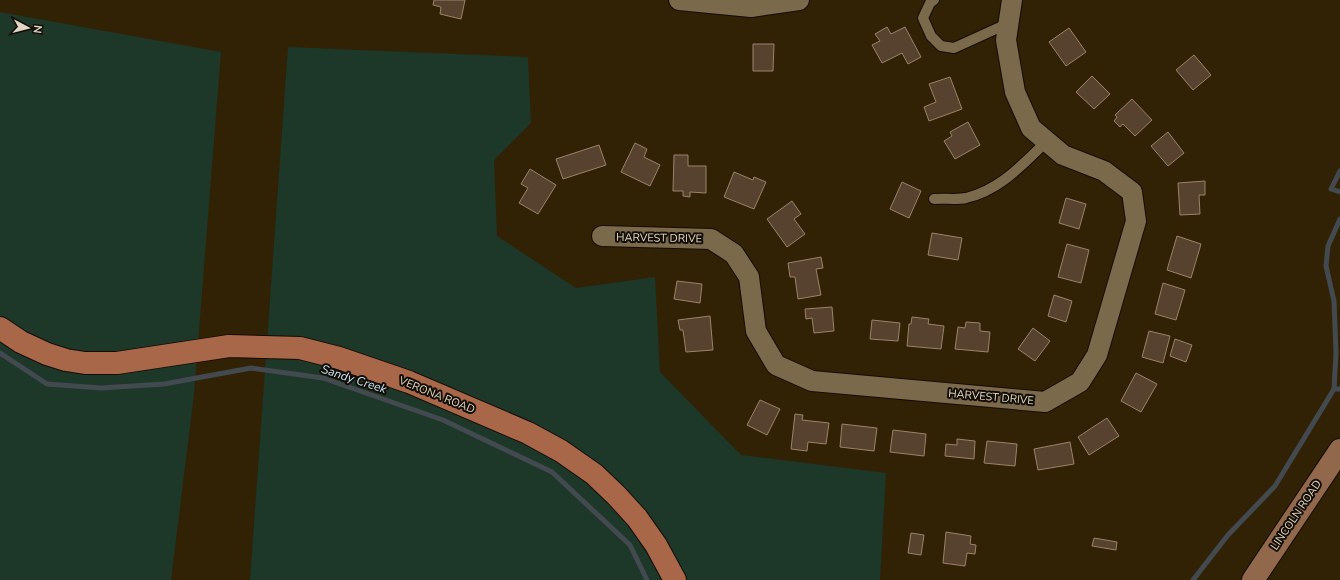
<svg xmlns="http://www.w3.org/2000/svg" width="1340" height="580" viewBox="0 0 1340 580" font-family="'Nunito Sans',sans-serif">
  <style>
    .green { fill: #1d3729 }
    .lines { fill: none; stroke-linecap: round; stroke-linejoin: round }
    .stream { stroke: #434a4f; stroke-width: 5 }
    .building { fill: #56422e; stroke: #9c8268 }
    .lane-casing { stroke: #160c00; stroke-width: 12 }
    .street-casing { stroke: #160c00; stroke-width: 22 }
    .secondary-casing { stroke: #160c00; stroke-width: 24 }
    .primary-casing { stroke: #160c00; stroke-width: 24 }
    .lane { stroke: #7a694b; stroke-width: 10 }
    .street { stroke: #7a694b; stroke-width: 20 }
    .secondary { stroke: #91684b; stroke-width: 22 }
    .primary { stroke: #a9674a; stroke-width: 22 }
    .labels { text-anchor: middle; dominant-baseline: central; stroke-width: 4; stroke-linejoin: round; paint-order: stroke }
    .street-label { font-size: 11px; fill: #e0d7c7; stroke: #130d03 }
    .water-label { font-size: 12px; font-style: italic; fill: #cae7fd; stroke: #130d03 }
  </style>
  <rect width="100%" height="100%" fill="#312205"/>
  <g class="green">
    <polygon points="0,12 221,52 194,394 171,580 0,580"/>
    <polygon points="288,47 528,57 531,123 494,160 497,236 576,288 655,277 660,372 741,455 886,473 880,580 250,580"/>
  </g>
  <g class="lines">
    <g class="stream">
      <polyline points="1340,171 1331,189 1340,192"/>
      <polyline points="0,353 47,384 101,388 164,384 251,368 323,378 443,420 552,472 630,545 647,580"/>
      <polyline points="1334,389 1336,353 1334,301 1326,266 1328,246 1340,219"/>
      <polyline points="1193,580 1228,535 1275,486 1334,389 1340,389"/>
    </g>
  </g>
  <g class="building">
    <polygon points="434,0 465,0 461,19 440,14 441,7 433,5"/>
    <polygon points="887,27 891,34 905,27 921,57 908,64 902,53 882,63 872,45 880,41 875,34"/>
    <polygon points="1069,28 1086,52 1066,66 1049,42"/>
    <polygon points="753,44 774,44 773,71 753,71"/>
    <polygon points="1194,55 1211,75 1193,90 1176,70"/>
    <polygon points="1092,76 1110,94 1094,109 1076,92"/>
    <polygon points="950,77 962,109 929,121 924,107 936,102 929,84"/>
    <polygon points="1132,99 1152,120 1135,136 1123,124 1120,127 1114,121 1117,117 1115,115"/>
    <polygon points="968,122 980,145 955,159 944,141 952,136 950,132"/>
    <polygon points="1168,132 1184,153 1168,166 1151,146"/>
    <polygon points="635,143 647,149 644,157 660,165 650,186 621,172"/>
    <polygon points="599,145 606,165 563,179 556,159"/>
    <polygon points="674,155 688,155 688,166 706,166 706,193 690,192 690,197 683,196 683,191 673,191"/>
    <polygon points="530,169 556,185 538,214 519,203 528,188 521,184"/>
    <polygon points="734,172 753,180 754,177 766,182 754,209 724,197"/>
    <polygon points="1205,181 1205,195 1199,195 1200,214 1180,215 1178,183"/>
    <polygon points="902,182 921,191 909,218 890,209"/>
    <polygon points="1066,198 1086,204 1079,229 1059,223"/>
    <polygon points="792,201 801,214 794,219 805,234 787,247 767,219"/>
    <polygon points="932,233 962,238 958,260 928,255"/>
    <polygon points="1177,236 1201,244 1191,278 1167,270"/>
    <polygon points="1067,244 1089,250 1081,283 1058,277"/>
    <polygon points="821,257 823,268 816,269 821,295 798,299 795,277 790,277 788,263"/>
    <polygon points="677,281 702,284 700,303 674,299"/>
    <polygon points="1163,283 1185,290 1176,320 1155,314"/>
    <polygon points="1054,295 1072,301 1066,322 1048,316"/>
    <polygon points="832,307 834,331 814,333 812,318 806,319 805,309"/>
    <polygon points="710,316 713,350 686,352 683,330 680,330 678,320"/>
    <polygon points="912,317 929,319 928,324 944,326 941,349 907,346 909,324 911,324"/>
    <polygon points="872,320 900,323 898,341 870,339"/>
    <polygon points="966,322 980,323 980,331 990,332 988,352 955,349 958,327 965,328"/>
    <polygon points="1033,328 1050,341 1035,361 1018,349"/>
    <polygon points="1149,331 1170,336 1163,363 1142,357"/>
    <polygon points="1175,339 1192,345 1186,362 1170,356"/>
    <polygon points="1136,373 1157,384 1141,412 1121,401"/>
    <polygon points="760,400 780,409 767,435 747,425"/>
    <polygon points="795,414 803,415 802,420 829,423 826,444 808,442 807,451 791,449"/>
    <polygon points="1107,418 1119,436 1089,455 1078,437"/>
    <polygon points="842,424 877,428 874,451 840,447"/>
    <polygon points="893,430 926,434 924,456 890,452"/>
    <polygon points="957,439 975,441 974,459 945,456 946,444 957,445"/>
    <polygon points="987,441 1017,444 1015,466 984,463"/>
    <polygon points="1070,442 1074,464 1038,470 1034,449"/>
    <polygon points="946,532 971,536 970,544 976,545 975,554 967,553 965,566 943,563"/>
    <polygon points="911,533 924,535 921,555 908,553"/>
    <polygon points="1094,538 1117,542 1116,550 1092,546"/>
  </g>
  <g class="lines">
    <defs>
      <g id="lane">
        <polyline points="934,0 930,3 923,18 931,36 941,46 954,48 1009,23"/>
        <path d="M 934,199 C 944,198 956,200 966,198 C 1000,190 1022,165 1047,141"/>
      </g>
      <g id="street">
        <polyline points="679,0 751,7 799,0"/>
        <polyline points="602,236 711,239 734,254 749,277 756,331 776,365 812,381 1045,402 1080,382 1097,355 1136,221 1132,192 1104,171 1063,155 1031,128 1015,92 1006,40 1012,0"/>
      </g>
      <polyline id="secondary" points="1253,580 1340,450"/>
      <polyline id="primary" points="0,328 21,342 47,354 66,360 85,363 117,363 229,346 300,348 339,358 409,382 528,433 561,451 594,474 616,495 637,518 656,545 675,580"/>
    </defs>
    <use href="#lane" class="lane-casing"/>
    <use href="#street" class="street-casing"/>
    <use href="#secondary" class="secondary-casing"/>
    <use href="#primary" class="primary-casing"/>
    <use href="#lane" class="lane"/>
    <use href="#street" class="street"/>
    <use href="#secondary" class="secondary"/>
    <use href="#primary" class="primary"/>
  </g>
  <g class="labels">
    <g class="street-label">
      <text transform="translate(659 238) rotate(1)">HARVEST DRIVE</text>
      <text transform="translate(437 395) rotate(22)">VERONA ROAD</text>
      <text transform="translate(991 397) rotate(5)">HARVEST DRIVE</text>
      <text transform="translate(1296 515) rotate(-56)">LINCOLN ROAD</text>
    </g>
    <g class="water-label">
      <text transform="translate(354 379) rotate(18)">Sandy Creek</text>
    </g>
  </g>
  <g transform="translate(28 28) rotate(97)" stroke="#130d03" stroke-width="3" paint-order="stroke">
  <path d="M0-3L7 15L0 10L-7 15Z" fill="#e0d7c7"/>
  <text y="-6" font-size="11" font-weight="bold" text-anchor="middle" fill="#e0d7c7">N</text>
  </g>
</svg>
